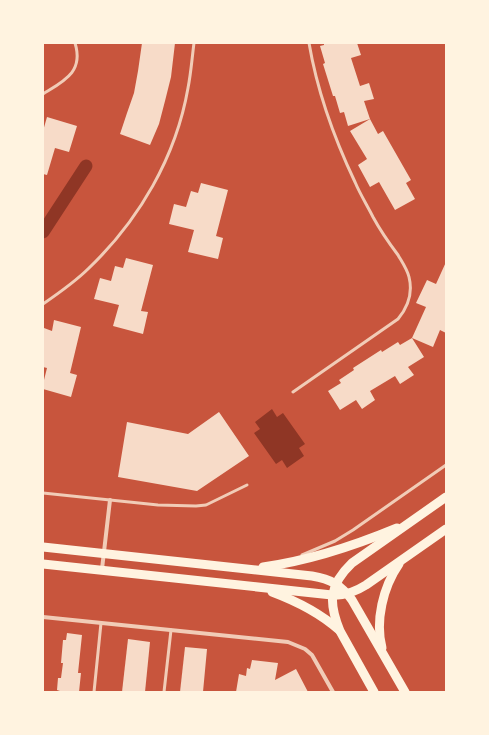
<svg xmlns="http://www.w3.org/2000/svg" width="489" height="735" viewBox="0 0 489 735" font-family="'DM Sans',sans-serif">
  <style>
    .water { fill: #8f3625 }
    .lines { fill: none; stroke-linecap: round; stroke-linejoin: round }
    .canal { stroke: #8f3625; stroke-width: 13 }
    .building { fill: #f7dbc8 }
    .service { stroke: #f1ccb7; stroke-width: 3 }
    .minor { stroke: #f1ccb7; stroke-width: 4 }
    .primary { stroke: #fff3e0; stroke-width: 9 }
  </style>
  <rect width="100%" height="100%" fill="#c8553d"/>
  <polygon class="water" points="272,409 277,417 283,413 305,444 299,448 304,456 287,468 282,460 276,464 254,433 260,429 255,422"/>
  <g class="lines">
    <polyline class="canal" points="43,232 86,166"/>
  </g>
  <g class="building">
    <polygon points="142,43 175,43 171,77 165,101 159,124 150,145 120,134 127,113 134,93 138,71"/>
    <polygon points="324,43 357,43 361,55 351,58 360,86 369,83 374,99 364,101 370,119 348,126 344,112 340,113 335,96 333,96 323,64 325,63 320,46 324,45"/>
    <polygon points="47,117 77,126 69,152 55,148 47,175 43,174 43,131"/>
    <polygon points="370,119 378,134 383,131 411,180 406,183 415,199 395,210 379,182 370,187 358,165 367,159 350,131"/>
    <polygon points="201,183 228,190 216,236 223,238 218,259 188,252 194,230 169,224 174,204 186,207 191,191 198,193"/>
    <polygon points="126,258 153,265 141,311 148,312 143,334 113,326 119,305 94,299 100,278 111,281 115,266 123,268"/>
    <polygon points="446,262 446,333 440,330 433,347 412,338 426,307 416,303 427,280 436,284"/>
    <polygon points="54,320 81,327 70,373 77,375 71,397 43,389 43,384 47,368 43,367 43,332 44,328 52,331"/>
    <polygon points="412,338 424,357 408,367 414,375 400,384 395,376 370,391 375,400 362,409 356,400 340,410 328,391 341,383 339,380 354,370 353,368 381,350 382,352 398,342 400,345"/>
    <polygon points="219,412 249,456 197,491 118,477 127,422 188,434"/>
    <polygon points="67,633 82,635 78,673 81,673 79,692 60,692 60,691 57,690 58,678 61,678 63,663 61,663 63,640 66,640"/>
    <polygon points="128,639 150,642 145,692 122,692"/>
    <polygon points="185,647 207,649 203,692 180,692"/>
    <polygon points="252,660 278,663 275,680 296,669 308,692 236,692 239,674 246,676 247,668 250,669"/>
  </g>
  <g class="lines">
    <g class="service">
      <path d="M 43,94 C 64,81 84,72 75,43"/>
      <path d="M 43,304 C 59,293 75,282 89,268 C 139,220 176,157 188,88 C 191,73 192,58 194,43"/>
      <path d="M 293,392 L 398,319 C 408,307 413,293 409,277 C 407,269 402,262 398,255 C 389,243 380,230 373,217 C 367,205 360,194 355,182 C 334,138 317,90 309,43"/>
      <polyline points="43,493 158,505 196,506 206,505 247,485"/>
      <polyline points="302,555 335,541 353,530 446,465"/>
      <polyline points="94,692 101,623"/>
      <polyline points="164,692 171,630"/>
    </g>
    <g class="minor">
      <polyline points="102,569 110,500"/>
      <polyline points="43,617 288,642 305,649 312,655 333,692"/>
    </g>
    <g class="primary">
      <path d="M 43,547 L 312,576 C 331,579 341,585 352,600 L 405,692"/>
      <path d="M 43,564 L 332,595 C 345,596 355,592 366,585 L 446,529"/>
      <path d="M 263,567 C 307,561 356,545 397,528"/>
      <path d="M 272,592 C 296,601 320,613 339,630"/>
      <path d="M 382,648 C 375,621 383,587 399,564"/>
      <path d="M 374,692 L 340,631 C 328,602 329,585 352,563 L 446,497"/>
    </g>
  </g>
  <rect width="489" height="735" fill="none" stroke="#fff3e0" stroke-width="88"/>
</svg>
